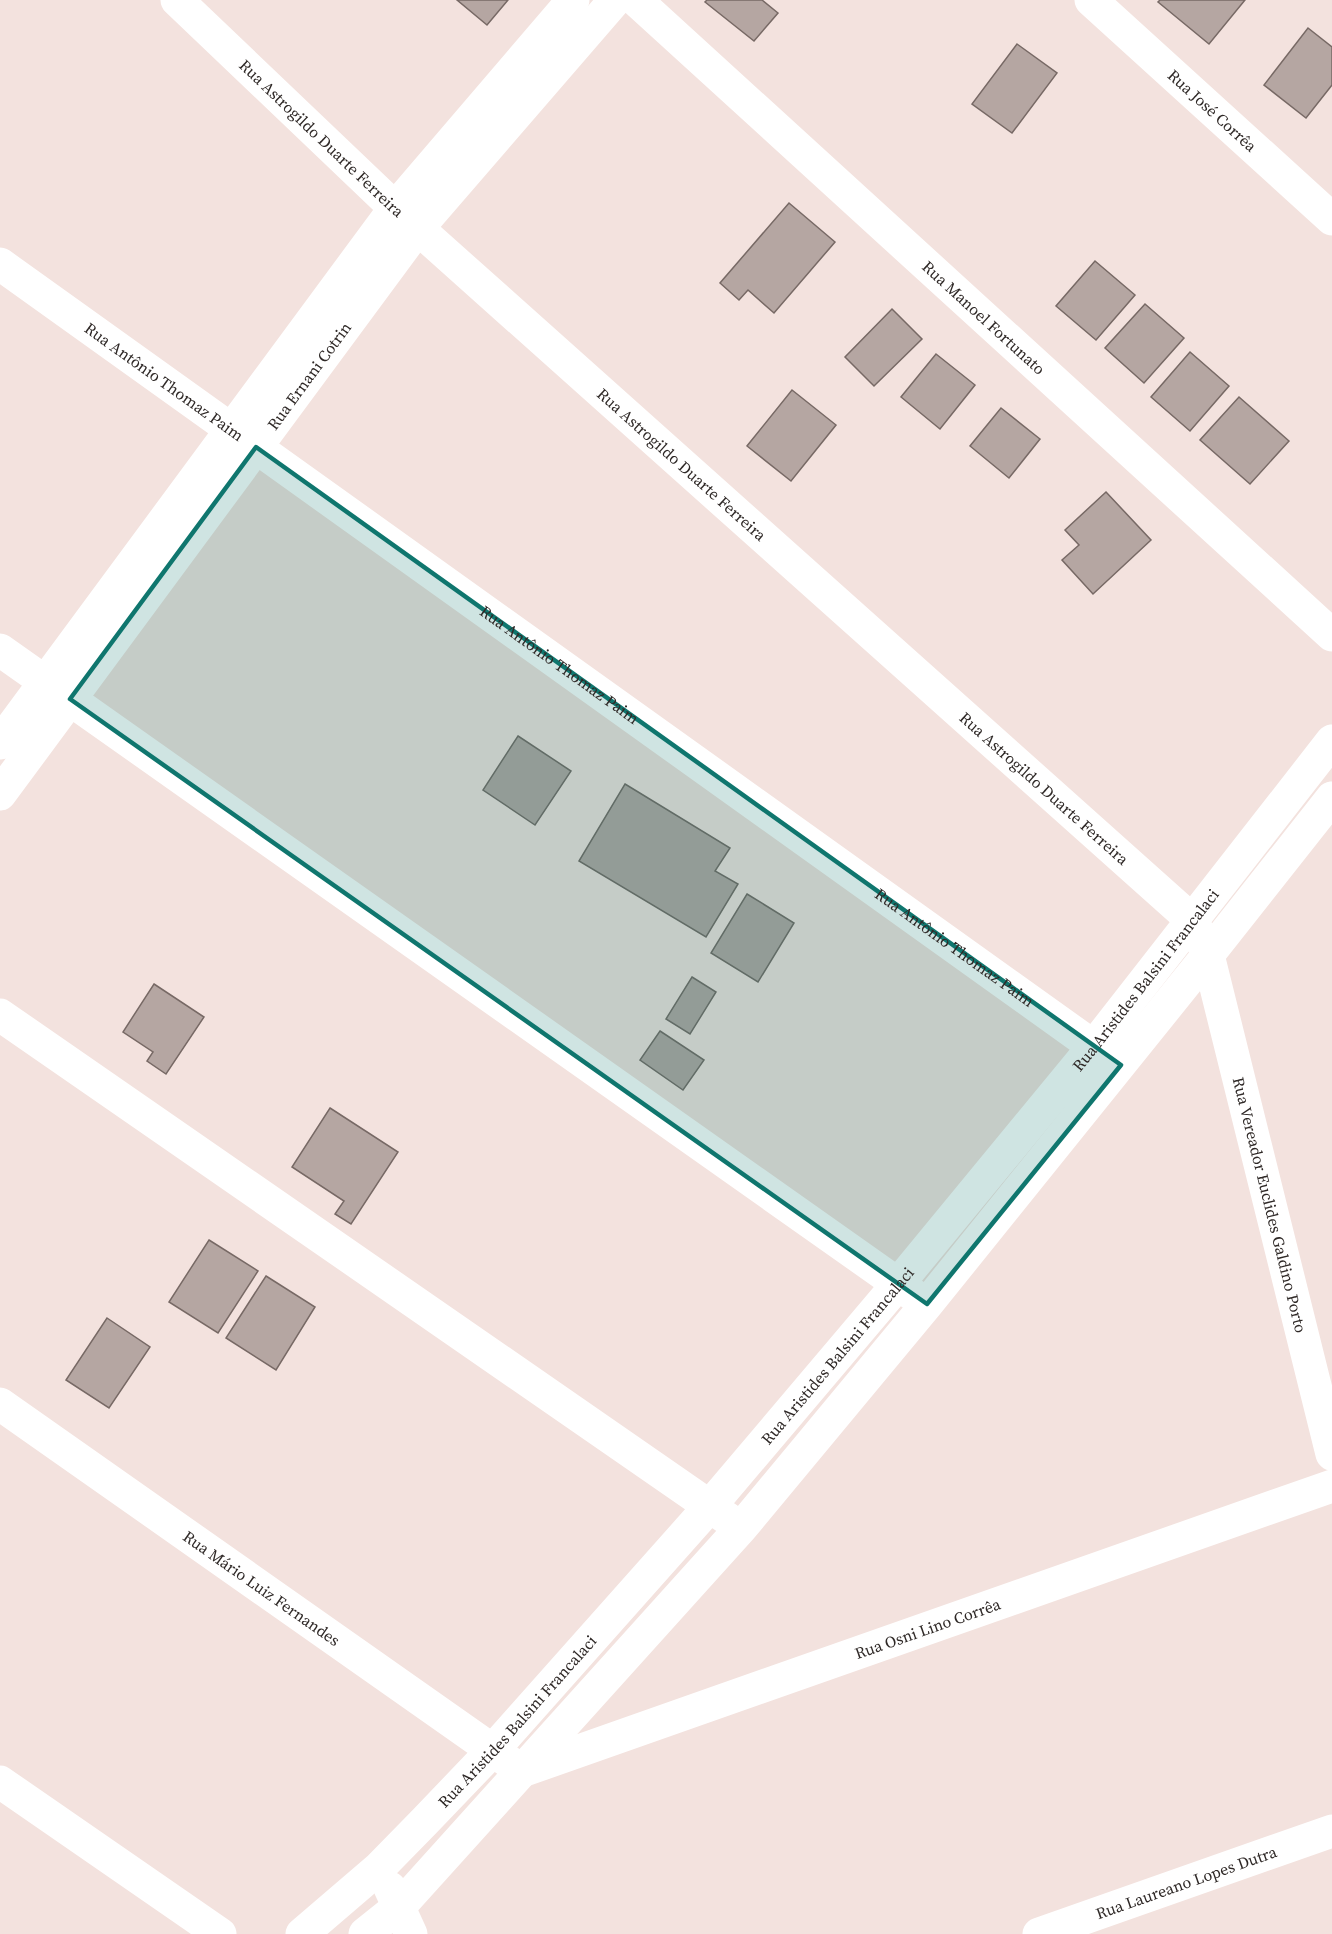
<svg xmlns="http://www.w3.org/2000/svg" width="1332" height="1934" viewBox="0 0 1332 1934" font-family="'Source Serif 4',serif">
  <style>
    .building { fill: #b5a6a2; stroke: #776965; stroke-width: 1.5 }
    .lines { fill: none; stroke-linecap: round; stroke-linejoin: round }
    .minor { stroke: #fff; stroke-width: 33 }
    .marked { fill: #0f766e; fill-opacity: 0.2; stroke: #0f766e; stroke-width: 4.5; stroke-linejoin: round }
    .labels { text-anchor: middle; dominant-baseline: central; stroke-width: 6; stroke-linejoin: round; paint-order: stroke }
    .street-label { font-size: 16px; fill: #2f2927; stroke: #fef1ed }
  </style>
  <rect width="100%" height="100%" fill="#f3e2de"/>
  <g class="building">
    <polygon points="457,0 508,0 487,25"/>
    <polygon points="707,0 762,0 778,13 754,41 705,2"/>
    <polygon points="1160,0 1245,0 1209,44 1158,2"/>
    <polygon points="1308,28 1332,47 1332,85 1306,118 1264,85"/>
    <polygon points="1017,44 1057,73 1012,133 972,104"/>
    <polygon points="789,203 835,242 774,313 748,290 739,300 720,283"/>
    <polygon points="1095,261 1135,295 1096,340 1056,306"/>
    <polygon points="1145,304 1184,338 1144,383 1105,348"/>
    <polygon points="892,309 922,339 874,386 845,357"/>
    <polygon points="1190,352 1229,386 1190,431 1151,397"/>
    <polygon points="936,354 975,385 940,429 901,397"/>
    <polygon points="792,390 836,425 791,481 747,446"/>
    <polygon points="1239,397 1289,441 1250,484 1200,440"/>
    <polygon points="1001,408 1040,439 1009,478 970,446"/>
    <polygon points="1106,492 1151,540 1093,594 1062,560 1079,545 1065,530"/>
    <polygon points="518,736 571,771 535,825 483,790"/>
    <polygon points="625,784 730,848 715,871 738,884 706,937 579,861"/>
    <polygon points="747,894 794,923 758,982 711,953"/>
    <polygon points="692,977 716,992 690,1034 666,1019"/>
    <polygon points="154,984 204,1017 166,1074 147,1061 153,1052 123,1032"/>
    <polygon points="660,1031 704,1060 683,1090 640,1060"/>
    <polygon points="330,1108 398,1152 351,1224 335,1214 344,1201 292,1167"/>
    <polygon points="209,1240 258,1271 218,1333 169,1302"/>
    <polygon points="266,1276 315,1307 276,1370 226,1338"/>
    <polygon points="107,1318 150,1347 109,1408 66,1380"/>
  </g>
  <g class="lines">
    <g class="minor">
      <path id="s1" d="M 177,0 L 395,208 L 1193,921 L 1208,955 L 1332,1454"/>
      <path id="s2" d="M 636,0 L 1332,635"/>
      <path id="s3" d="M 1091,0 L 1332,219"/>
      <path id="s4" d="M 0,264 L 1111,1059"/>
      <polyline points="0,650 915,1296"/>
      <polyline points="0,743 395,208 573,0"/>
      <path id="s5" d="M 0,794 L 418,228 L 615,0"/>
      <polyline points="0,1015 728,1519"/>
      <path id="s6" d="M 0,1404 L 522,1771 L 1332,1486"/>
      <polyline points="0,1782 220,1934"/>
      <polyline points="390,1888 411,1934"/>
      <path id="s7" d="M 302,1934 L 379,1868 L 425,1821 L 493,1750 L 710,1506 L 898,1284 L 1094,1046 L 1332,741"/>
      <polyline points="365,1934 400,1906 741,1528 927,1304 1208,955 1332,798"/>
      <path id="s8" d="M 1039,1934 L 1332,1831"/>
    </g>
  </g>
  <path class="marked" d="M 256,447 L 1121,1065 L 927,1304 L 70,699 Z"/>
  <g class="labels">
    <g class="street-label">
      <text stroke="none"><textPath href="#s3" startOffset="164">Rua José Corrêa</textPath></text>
      <text stroke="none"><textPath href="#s1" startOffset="200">Rua Astrogildo Duarte Ferreira</textPath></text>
      <text stroke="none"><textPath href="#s2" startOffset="471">Rua Manoel Fortunato</textPath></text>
      <text stroke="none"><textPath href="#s5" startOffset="520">Rua Ernani Cotrin</textPath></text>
      <text stroke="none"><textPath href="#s4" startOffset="202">Rua Antônio Thomaz Paim</textPath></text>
      <text stroke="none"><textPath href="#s1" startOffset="686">Rua Astrogildo Duarte Ferreira</textPath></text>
      <text stroke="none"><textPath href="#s4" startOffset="688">Rua Antônio Thomaz Paim</textPath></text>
      <text stroke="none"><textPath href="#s1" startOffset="1172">Rua Astrogildo Duarte Ferreira</textPath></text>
      <text stroke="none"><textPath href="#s4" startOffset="1174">Rua Antônio Thomaz Paim</textPath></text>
      <text stroke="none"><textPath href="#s7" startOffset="1275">Rua Aristides Balsini Francalaci</textPath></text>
      <text stroke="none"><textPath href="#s1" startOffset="1666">Rua Vereador Euclides Galdino Porto</textPath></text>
      <text stroke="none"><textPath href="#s7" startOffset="789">Rua Aristides Balsini Francalaci</textPath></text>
      <text stroke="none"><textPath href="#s6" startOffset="320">Rua Mário Luiz Fernandes</textPath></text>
      <text stroke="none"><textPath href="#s6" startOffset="1068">Rua Osni Lino Corrêa</textPath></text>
      <text stroke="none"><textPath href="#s7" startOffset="303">Rua Aristides Balsini Francalaci</textPath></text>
      <text stroke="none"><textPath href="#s8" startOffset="156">Rua Laureano Lopes Dutra</textPath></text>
    </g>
  </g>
</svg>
